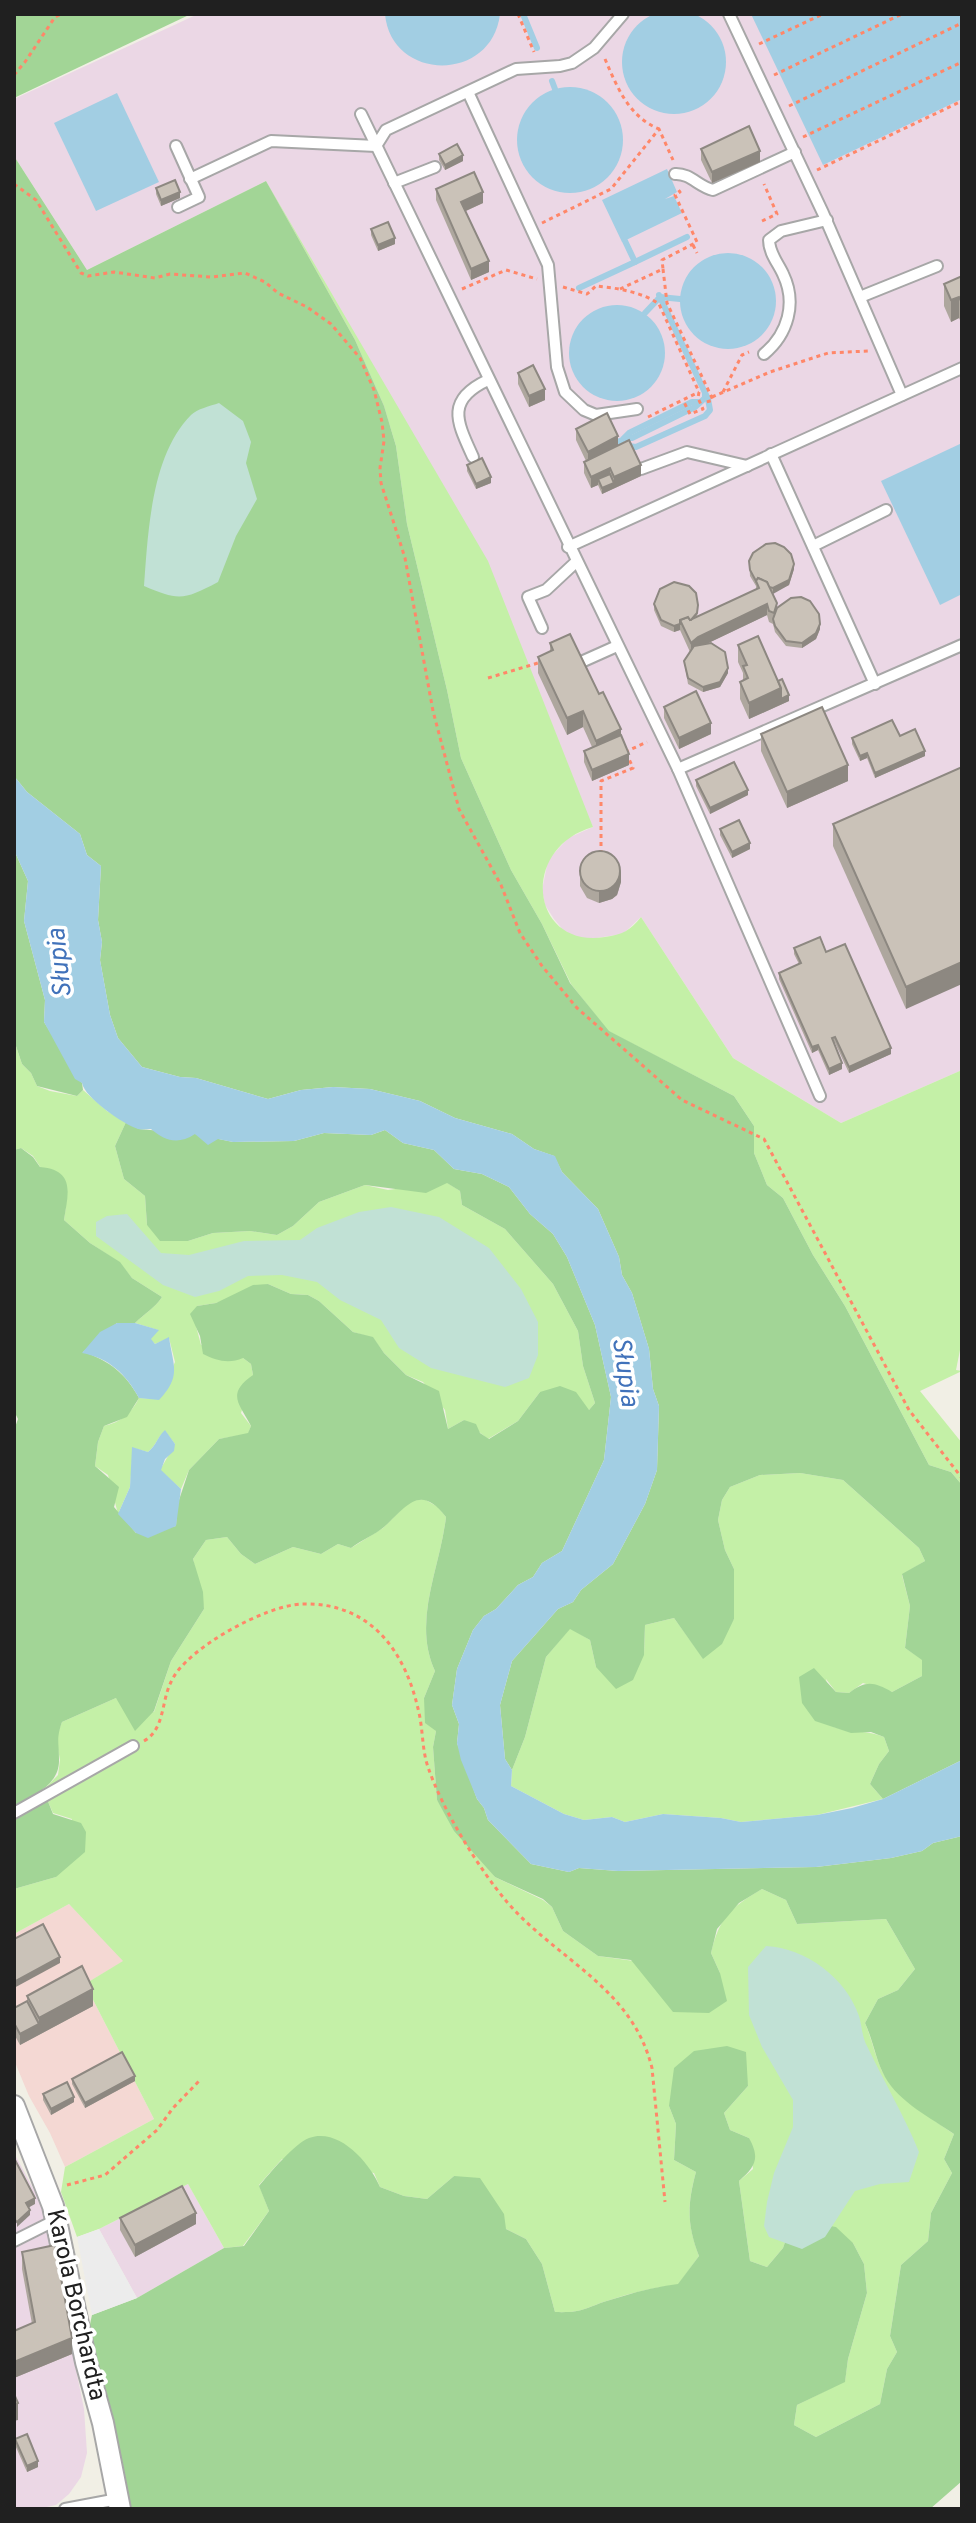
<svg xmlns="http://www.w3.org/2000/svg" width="976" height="2523" viewBox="0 0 976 2523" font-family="Overpass,sans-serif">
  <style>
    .commercial { fill: #f4d8d3 }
    .industrial { fill: #ebd7e5 }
    .grass { fill: #c4f0a7 }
    .forest { fill: #a2d596 }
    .wetland { fill: #c1e1d5 }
    .parking { fill: #ececec }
    .water { fill: #a2cee3 }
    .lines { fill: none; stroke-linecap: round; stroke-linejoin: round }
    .stream { stroke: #a2cee3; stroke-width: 6 }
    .service-casing { stroke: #a7a7a7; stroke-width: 14 }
    .minor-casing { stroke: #a7a7a7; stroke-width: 24 }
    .path { stroke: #ff8769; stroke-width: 3; stroke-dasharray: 4 4; stroke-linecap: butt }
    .service { stroke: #fff; stroke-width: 10 }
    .minor { stroke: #fff; stroke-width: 20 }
    .wall { fill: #aea79e }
    .shaded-wall { fill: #8d8881 }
    .building { fill: #cac2b8; stroke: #8d8881; stroke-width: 2 }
    .labels { text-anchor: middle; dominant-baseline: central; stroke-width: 7; stroke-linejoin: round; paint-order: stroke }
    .street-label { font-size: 24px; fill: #202020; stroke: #fff }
    .water-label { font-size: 26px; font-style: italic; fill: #4172ba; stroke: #fff }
  </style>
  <rect width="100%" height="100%" fill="#f1efe5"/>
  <polygon class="commercial" points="69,1904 124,1961 85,1984 154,2119 65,2167 50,2133 29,2096 14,2060 14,1934"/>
  <g class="industrial">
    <polygon points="198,14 962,14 962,1070 841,1123 733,1058 641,917 623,934 590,939 575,937 563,930 554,919 545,905 542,890 548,860 568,838 593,827 266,181 87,270 14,156 14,99"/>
    <polygon points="14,2153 43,2207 84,2409 87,2453 81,2477 69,2494 56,2505 37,2509 14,2509"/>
    <polygon points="188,2184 224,2248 137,2298 99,2229"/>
  </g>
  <g class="grass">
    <path d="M 266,181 L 488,561 L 593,827 C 519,848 530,949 605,937 C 622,935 631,930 641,917 L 733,1058 L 841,1123 L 962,1070 L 962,1340 L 956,1370 L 962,1371 L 920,1391 L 962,1443 L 962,1485 L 951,1472 L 929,1465 L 845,1306 L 813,1255 L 783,1198 L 767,1185 L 754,1153 L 754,1126 L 734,1096 L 608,1031 L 571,984 L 542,924 L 511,870 L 461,758 L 447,690 L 407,524 L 396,446 L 384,406 L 355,340 Z"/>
    <path d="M 14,1040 L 22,1064 L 31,1073 L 37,1086 L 50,1091 L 77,1096 L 83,1090 L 107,1111 L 126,1122 L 115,1146 L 124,1179 L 145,1196 L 147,1225 L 188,1241 L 213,1233 L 250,1231 L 277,1235 L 293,1226 L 319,1202 L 365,1185 L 388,1190 L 446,1182 L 460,1191 L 462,1205 L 505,1229 L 553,1284 L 578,1331 L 583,1366 L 595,1403 L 589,1410 L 540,1392 L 518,1421 L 488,1439 L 464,1420 L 448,1429 L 445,1410 L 423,1382 L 406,1375 L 384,1353 L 373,1338 L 353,1332 L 319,1301 L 308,1295 L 291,1294 L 268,1284 L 216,1303 L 197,1306 L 196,1326 L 201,1345 L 243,1358 L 251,1364 L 253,1375 L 241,1413 L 251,1426 L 248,1434 L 219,1439 L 189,1470 L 181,1489 L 160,1470 L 175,1444 L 165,1431 C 157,1437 157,1445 148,1452 L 133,1448 L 130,1487 L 118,1514 L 108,1475 L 95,1466 L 98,1442 L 104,1426 C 121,1422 131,1414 139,1398 L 159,1399 L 175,1362 L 169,1338 L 155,1344 L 150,1339 L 158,1330 L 135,1323 C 145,1313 154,1309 162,1297 L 132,1278 L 119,1262 L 90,1243 L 64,1220 L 66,1206 L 33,1156 L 21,1148 L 14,1150 Z"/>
    <path d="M 800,1473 L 843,1480 L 919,1548 L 925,1561 L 902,1575 L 910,1606 L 905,1648 L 923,1660 L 922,1676 L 892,1692 L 863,1683 L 849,1693 L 836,1692 L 826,1679 L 834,1727 C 851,1733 867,1730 884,1737 L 889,1751 L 879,1764 L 870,1784 L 883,1799 L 817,1815 L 741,1822 L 721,1818 L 663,1814 L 625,1822 L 612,1817 L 584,1820 L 564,1814 L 511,1786 L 512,1770 L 525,1737 L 546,1657 L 570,1628 L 590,1640 L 596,1667 L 644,1655 L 645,1625 L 674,1618 L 703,1658 L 734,1619 L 734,1569 L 725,1550 L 718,1520 L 722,1500 L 730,1487 L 760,1475 Z"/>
    <path d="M 424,1499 L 438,1507 L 446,1517 C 440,1569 412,1621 435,1671 L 424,1698 L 436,1731 L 433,1747 L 437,1800 L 495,1877 L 543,1900 L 552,1907 L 563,1931 L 598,1956 L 720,1973 L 711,1953 C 719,1918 731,1907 762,1889 L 786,1900 L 797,1924 L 886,1919 L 915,1969 L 898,1990 L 878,1999 L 865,2023 C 872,2039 875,2056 882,2071 C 892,2092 935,2121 954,2134 L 944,2159 L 952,2173 L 931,2213 L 928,2241 L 901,2265 L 890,2336 L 897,2352 L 887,2369 L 880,2404 L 816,2437 L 794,2425 L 797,2405 L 845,2381 L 848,2359 L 867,2293 L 864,2264 L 853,2243 L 790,2228 L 783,2248 L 767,2267 L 750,2261 L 739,2181 L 753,2169 L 749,2138 L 730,2130 L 724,2113 L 748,2086 L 745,2072 L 669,2106 L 676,2124 L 674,2160 L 696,2172 C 687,2205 687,2224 699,2256 L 678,2285 C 654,2287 632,2293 610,2300 C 584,2308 584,2313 555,2312 L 542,2264 L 526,2239 L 506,2229 L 454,2176 L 427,2199 L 404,2196 L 380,2187 L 374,2173 L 282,2159 L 259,2185 L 269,2211 L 243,2246 L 224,2248 L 188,2184 L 99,2229 L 77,2237 L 61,2192 L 65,2167 L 154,2119 L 85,1984 L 123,1961 L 69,1904 L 14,1934 L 14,1889 L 56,1877 L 72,1819 L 53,1813 L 43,1790 L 58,1775 L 60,1760 L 56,1738 L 62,1722 L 116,1698 L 154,1712 L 171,1661 L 204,1609 L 193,1559 L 206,1540 L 227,1537 L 241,1554 L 255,1564 L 293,1547 L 321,1554 L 338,1544 L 351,1548 L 383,1528 L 410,1501 Z"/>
  </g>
  <g class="forest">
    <polygon points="14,14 191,14 14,98"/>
    <path d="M 14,156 L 87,270 L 266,181 L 355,340 L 384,406 L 396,446 L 407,524 L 447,690 L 461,758 L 511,870 L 542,924 L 570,983 L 609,1031 L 734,1096 L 754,1126 L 754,1153 L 767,1185 L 783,1198 L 813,1255 L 845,1306 L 929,1465 L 951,1472 L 962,1485 L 962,1760 L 883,1799 L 870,1784 L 879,1764 L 889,1751 L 884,1737 L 871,1732 L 851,1733 L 815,1721 L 802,1703 L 799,1677 L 814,1668 L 836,1692 L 849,1693 C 866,1680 874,1682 892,1692 L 922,1676 L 922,1660 L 905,1648 L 910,1606 L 902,1574 L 925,1561 L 919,1548 L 843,1480 L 800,1473 L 760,1475 L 730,1487 L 722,1500 L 718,1520 L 725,1550 L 734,1569 L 734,1619 L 722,1644 L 703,1659 L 674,1618 L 645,1625 L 644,1655 L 633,1680 L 616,1689 L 596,1667 L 590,1640 L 570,1629 L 546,1657 L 525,1737 L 512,1770 L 505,1759 L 500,1705 L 512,1661 L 558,1609 L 573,1602 L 581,1590 L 613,1564 L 645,1504 L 657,1470 L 659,1406 L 653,1389 L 649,1349 L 632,1293 L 622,1275 L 619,1257 L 598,1209 L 562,1172 L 554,1156 L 534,1149 L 512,1134 L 455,1118 L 420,1101 L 370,1089 L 333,1087 L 301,1090 L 268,1099 L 196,1078 L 180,1077 L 142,1067 L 118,1038 L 110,1015 L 100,960 L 102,942 L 98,920 L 101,866 L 87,855 L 80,834 L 27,792 L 14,776 Z"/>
    <polygon points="14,850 28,881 24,921 45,1000 44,1022 82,1083 83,1090 77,1096 37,1086 31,1073 22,1064 14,1040"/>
    <path d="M 126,1122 L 139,1129 L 195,1134 L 233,1142 L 294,1141 L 324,1133 L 371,1135 L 385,1130 L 403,1143 L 434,1150 L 454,1169 L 482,1174 L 509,1187 L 530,1214 L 553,1234 L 567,1257 L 595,1325 L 611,1397 L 604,1460 L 562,1551 L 542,1563 L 533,1577 L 518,1585 L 496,1609 L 484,1616 L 473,1630 L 457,1669 L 452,1705 L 459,1724 L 457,1743 L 477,1799 L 484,1808 L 488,1820 L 531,1864 L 569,1872 L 579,1868 L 618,1871 L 816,1867 L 891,1858 L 922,1851 L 933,1843 L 962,1836 L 962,2481 L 930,2509 L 124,2509 L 87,2338 L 92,2315 L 137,2298 L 224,2248 L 244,2246 L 269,2211 L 259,2186 C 269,2174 295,2143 309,2138 C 339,2127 370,2163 380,2187 L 404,2196 L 427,2199 L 454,2176 L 480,2178 L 504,2214 L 506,2229 L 526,2239 L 542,2264 L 555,2312 C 584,2313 584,2308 610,2300 C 632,2293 654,2287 678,2284 L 699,2256 C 687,2225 687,2205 696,2172 L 674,2160 L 676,2124 L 669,2106 L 674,2068 L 694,2051 L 727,2046 L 746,2052 L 748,2086 L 724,2113 L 730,2130 L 749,2138 C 760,2158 756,2166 739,2181 L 750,2261 L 767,2267 L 783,2248 L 790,2228 L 802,2221 L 836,2227 L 853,2243 L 864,2264 L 867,2293 L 848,2359 L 845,2382 L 797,2405 L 794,2425 L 816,2437 L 880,2404 L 887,2369 L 897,2352 L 890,2336 L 901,2265 L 928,2241 L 931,2213 L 952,2173 L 944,2159 L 954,2134 C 931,2118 899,2102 885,2077 C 876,2061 873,2040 865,2023 L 878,1999 L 898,1990 L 915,1969 L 886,1919 L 797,1924 L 786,1900 L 762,1889 L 739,1903 L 717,1929 L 711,1953 L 720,1973 L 727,2001 L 709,2013 L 673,2012 L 631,1960 L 598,1956 L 563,1931 L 552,1907 L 543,1899 L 495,1877 L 454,1831 L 437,1800 L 433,1747 L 436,1731 L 425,1723 L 424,1698 L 435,1671 C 412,1621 440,1569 446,1517 C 420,1483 407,1506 384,1527 C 375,1535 361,1540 351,1548 L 338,1544 L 321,1554 L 293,1547 L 255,1564 L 241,1554 L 227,1537 L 206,1540 L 193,1559 L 203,1592 L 204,1609 L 171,1661 L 154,1711 L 135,1731 L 116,1698 L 62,1722 C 56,1739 59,1742 59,1759 C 60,1785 34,1795 14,1806 L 14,1430 L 18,1419 L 14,1411 L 14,1150 L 21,1148 L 33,1157 L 40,1167 C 76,1170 68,1194 64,1220 L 90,1243 L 120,1262 L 132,1278 L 162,1297 C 154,1309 145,1313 135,1323 L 117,1323 L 83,1352 C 109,1360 126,1374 139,1398 L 127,1417 L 104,1426 L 98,1442 L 95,1466 L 119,1487 L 114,1507 L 136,1533 L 176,1526 L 177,1506 L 189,1470 L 219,1439 L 248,1433 L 251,1426 C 239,1403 226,1394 253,1375 L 251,1364 L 243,1358 C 229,1364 217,1361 203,1354 L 200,1336 L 190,1314 L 197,1306 L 216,1303 L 253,1285 L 268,1284 L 291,1294 L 308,1295 L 319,1301 L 353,1332 L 373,1337 L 384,1353 L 406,1375 L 439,1391 L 448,1429 L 464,1420 L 476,1424 L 480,1433 L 489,1439 L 518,1421 L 540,1392 L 560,1386 L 576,1392 L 589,1410 L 595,1403 L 583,1366 L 578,1331 L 553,1284 L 505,1229 L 462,1205 L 460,1191 L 447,1183 L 426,1193 L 365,1185 L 319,1202 L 293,1226 L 277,1235 L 250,1231 L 213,1233 L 188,1241 L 160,1241 L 147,1225 L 145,1196 L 124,1179 L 115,1146 Z"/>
    <polygon points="47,1799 53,1814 81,1823 86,1832 85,1852 56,1877 14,1889 14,1818"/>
  </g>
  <g class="wetland">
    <path d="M 219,403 L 243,421 L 251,442 L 246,463 L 257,499 L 236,536 L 218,582 C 184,600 179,601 144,586 C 148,533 151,455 191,415 C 197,409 210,406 219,403 Z"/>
    <polygon points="391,1207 439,1217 489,1248 521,1289 538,1322 538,1355 529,1378 505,1387 431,1368 399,1348 381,1320 340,1300 317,1282 282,1275 248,1276 219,1291 195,1297 163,1285 96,1236 96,1222 107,1216 127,1214 161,1253 189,1255 244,1241 300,1240 317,1228 359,1212"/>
    <path d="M 766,1946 C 806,1948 846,1978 859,2016 C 862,2026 862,2037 867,2046 C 884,2082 904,2115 919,2152 L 909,2182 L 880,2184 L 855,2191 L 825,2237 L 802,2249 L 769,2237 L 764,2226 L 767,2202 L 774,2173 L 793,2127 L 793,2100 L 762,2047 L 749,2015 L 748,1967 Z"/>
  </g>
  <polygon class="parking" points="99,2229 137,2298 92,2315 77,2237"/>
  <g class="water">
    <circle cx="674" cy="62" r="52"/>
    <path d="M 385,14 L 500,14 C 492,83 391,82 385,14 Z"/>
    <polygon points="751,14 962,14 962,99 823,165"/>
    <circle cx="570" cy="140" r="53"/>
    <polygon points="117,93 159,182 96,211 54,123"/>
    <polygon points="667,169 677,192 665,199 674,196 682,213 622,242 602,200"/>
    <circle cx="728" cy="301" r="48"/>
    <circle cx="617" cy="353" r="48"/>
    <polygon points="962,443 962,594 940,605 881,481"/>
    <path d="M 14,776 L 27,792 L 80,834 L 87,855 L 101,866 L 98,920 L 102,942 L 100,960 L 110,1015 L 118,1038 L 142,1067 L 180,1077 L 196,1078 L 268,1099 L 301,1090 L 333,1087 L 370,1089 L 420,1101 L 455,1118 L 512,1134 L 534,1149 L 555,1156 L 562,1172 L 598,1209 L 619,1257 L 622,1275 L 632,1293 L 649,1349 L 653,1389 L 659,1406 L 657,1470 L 645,1504 L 613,1564 L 581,1590 L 573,1602 L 558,1609 L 512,1661 L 500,1705 L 505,1759 L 512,1770 L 511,1786 L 564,1814 L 584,1820 L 612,1817 L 625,1822 L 663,1814 L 721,1818 L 741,1822 L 817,1815 L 852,1808 L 883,1799 L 962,1760 L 962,1836 L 933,1843 L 922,1851 L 891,1858 L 816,1867 L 618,1871 L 579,1868 L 569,1872 L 531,1864 L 488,1820 L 484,1808 L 477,1799 L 461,1760 L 457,1743 L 459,1724 L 452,1705 L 457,1669 L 473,1630 L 484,1616 L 496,1609 L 518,1585 L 533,1577 L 542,1563 L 562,1551 L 604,1460 L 611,1397 L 595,1325 L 567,1257 L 553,1234 L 530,1214 L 509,1187 L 482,1174 L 454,1169 L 434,1150 L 403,1143 L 385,1130 L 371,1135 L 324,1133 L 294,1141 L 233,1142 L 218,1139 L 208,1145 L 195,1134 C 178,1145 165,1141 151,1129 C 148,1129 141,1130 138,1129 C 123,1124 85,1098 82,1083 L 75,1079 L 44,1022 L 45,1000 L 24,921 L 28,881 L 14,850 Z"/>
    <path d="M 117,1323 L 135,1323 L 159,1330 L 151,1339 L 155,1344 L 169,1337 C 173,1366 182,1376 159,1400 L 139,1398 C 126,1374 109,1358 82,1353 L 100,1332 Z"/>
    <path d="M 165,1430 L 175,1444 L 174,1451 L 165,1459 L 161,1470 L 181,1489 L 176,1526 L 148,1538 L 136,1533 L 118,1514 L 130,1487 L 132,1447 L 148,1452 C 157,1445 157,1437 165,1430 Z"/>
  </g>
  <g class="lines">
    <g class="stream">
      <polyline points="523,14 537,48"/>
      <polyline points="552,81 555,89"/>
      <polyline points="635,262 687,237"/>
      <polyline points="579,288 635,262 625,241"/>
      <polyline points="645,313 660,297 680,299"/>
      <polyline points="625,438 632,438 695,407 705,398 705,393"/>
      <polyline points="623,439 629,433 692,402 698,402"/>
      <polyline points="620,441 622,445 636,447 705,416 710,410 708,399 659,295"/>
    </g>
    <defs>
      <g id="service">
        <polyline points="729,14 823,213 902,395"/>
        <polyline points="468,92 548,265 557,367 565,392 584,410 596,415 637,409"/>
        <polyline points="361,114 678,769 820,1096"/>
        <polyline points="176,146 199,197 178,207"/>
        <path d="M 675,174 C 690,173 699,187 713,190 L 795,152"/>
        <polyline points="190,179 271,141 376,146 386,130 516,69 560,66 572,63 594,48 623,14"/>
        <polyline points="394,183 435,167"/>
        <polyline points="860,297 937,266"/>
        <path d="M 764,354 C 788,334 797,303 783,274 C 778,263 769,253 769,240 L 781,231 L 827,220"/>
        <polyline points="771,454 875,684"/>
        <path d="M 473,457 C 457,422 445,400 488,380"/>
        <polyline points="641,469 687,452 747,466"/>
        <polyline points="813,546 886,510"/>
        <polyline points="568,547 962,368"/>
        <polyline points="542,628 528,597 546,590 576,562"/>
        <polyline points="579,663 617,646"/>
        <polyline points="678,769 962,645"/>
        <polyline points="14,1813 133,1746"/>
        <polyline points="14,2241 56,2220"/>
        <polyline points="65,2509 118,2499"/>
      </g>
      <polyline id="minor" points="14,2106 53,2206 86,2362 103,2423 120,2509"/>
    </defs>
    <use href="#service" class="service-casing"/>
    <use href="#minor" class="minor-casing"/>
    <g class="path">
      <polyline points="518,14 534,52"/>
      <polyline points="759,44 823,14"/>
      <path d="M 605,59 C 617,87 629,117 659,129"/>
      <polyline points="14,75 25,62 55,17 61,14"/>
      <polyline points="774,75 902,14"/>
      <polyline points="789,106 962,23"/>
      <polyline points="803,137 962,62"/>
      <polyline points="817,170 962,101"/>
      <polyline points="14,184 36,200 81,273 88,276 114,272 155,278 170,274 211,277 245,273 265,282 278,293 307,307 331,324 360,358 374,390 382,422 384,441 380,468 381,483 405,558 433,711 459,809 501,885 520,933 542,966 577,1008 682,1100 764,1139 909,1410 962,1478"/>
      <polyline points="762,221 777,214 764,184"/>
      <polyline points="542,223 611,189 659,129 673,160"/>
      <polyline points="693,245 697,253"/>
      <polyline points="663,269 667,303 713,400 703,403"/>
      <path d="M 563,287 L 587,294 L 596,286 C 617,288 642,292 659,304 L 699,392 L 698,398 L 703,409 L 690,414 L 683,400"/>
      <polyline points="462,289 506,270 537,279"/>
      <polyline points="620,289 663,269 662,260 697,242 675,195 680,192 677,188"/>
      <polyline points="723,392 742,355 749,352"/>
      <polyline points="712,397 770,372 828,353 868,351"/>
      <polyline points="648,417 699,392"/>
      <polyline points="488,678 538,663"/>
      <polyline points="625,752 647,742"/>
      <polyline points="601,854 601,781 633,768 629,759"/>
      <path d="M 144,1741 C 165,1729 161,1702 171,1682 C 185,1649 266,1605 302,1604 C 371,1602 406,1652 419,1713 C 423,1730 422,1750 428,1767 C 442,1809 479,1869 507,1902 C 557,1960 632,1987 652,2068 L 665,2202"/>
      <polyline points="67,2185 105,2175 157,2130 173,2108 200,2080"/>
    </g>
    <use href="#service" class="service"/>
    <use href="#minor" class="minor"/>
  </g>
  <g class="wall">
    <polygon points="701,149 760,162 712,183 701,160"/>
    <polygon points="439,154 463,161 445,170 439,160"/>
    <polygon points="156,188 180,198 161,206 156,194"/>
    <polygon points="436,189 483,203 466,211 489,272 471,280 436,200"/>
    <polygon points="371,229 395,244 378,251 371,235"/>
    <polygon points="962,276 962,324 959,318 951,322 944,306 944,284"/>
    <polygon points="518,373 545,400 529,407 518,384"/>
    <polygon points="576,429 618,445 641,476 602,494 598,485 591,488 584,473 584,462 586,461 576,440"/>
    <polygon points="467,465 491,483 476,489 467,471"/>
    <polygon points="749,561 794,569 789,585 772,593 777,608 820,629 816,639 802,648 786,646 775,632 773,624 769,622 767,615 708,643 728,673 720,687 703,692 688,684 684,661 690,652 680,630 674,632 661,626 654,610 654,604 698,610 697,617 756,589 756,586 750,576"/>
    <polygon points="550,643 599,694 621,735 629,765 592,781 584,762 584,751 592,747 583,727 567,735 538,673 538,657 550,651"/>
    <polygon points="738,645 778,681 789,701 749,719 740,699 740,682 743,681 743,673 738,662"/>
    <polygon points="664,707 711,734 679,749 664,718"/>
    <polygon points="761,734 848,781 787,808 761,751"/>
    <polygon points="900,736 925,756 875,778 867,758 860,761 852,744 852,738"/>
    <polygon points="962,767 906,1009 833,846 833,824"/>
    <polygon points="696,780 748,795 710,814 696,786"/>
    <polygon points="720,829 750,849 732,858 720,835"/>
    <polygon points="580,875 621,882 617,895 612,899 599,903 587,898 580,886"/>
    <polygon points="794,948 826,952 891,1054 849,1073 835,1043 834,1043 842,1069 829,1075 818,1050 812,1053 779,979 779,973 799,964 794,954"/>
    <polygon points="27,1996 93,2006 20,2045 14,2034 14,2008 27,2001"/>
    <polygon points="72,2079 135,2081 85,2108 72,2084"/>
    <polygon points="43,2094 74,2102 51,2115 43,2100"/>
    <polygon points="120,2218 196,2224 135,2257 120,2230"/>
    <polygon points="22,2252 72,2354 14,2378 14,2331 32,2324 22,2269"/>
    <polygon points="15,2439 38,2467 27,2472 15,2445"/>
  </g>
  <g class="shaded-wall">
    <polygon points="760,151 760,162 712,183 712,172"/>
    <polygon points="463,155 463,161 445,170 445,165"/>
    <polygon points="180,192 180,198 161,206 161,200"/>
    <polygon points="483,192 483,203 461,213 461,202"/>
    <polygon points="395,238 395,244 378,251 378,245"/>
    <polygon points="489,261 489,272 471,280 471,269"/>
    <polygon points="959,297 959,318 951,322 951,300"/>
    <polygon points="545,389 545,400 529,407 529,396"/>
    <polygon points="618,436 618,448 588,463 588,452"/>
    <polygon points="641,465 641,476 602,494 602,488 614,483 614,477"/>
    <polygon points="610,468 610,480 598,479 598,485 591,488 591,477"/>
    <polygon points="491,477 491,483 476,489 476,484"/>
    <polygon points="794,564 794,569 789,585 773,594 773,588"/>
    <polygon points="767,604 767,615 698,648 691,654 691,643 698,637"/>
    <polygon points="680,624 680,630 674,632 674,626"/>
    <polygon points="820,624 820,629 816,639 802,648 802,643"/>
    <polygon points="728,668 728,673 720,687 703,692 703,687"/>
    <polygon points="781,688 789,695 789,701 749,719 749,703"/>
    <polygon points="583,711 583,727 567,735 567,718"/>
    <polygon points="711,723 711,734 679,749 679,738"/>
    <polygon points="621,729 621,746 596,757 596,741"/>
    <polygon points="925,751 925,756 875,778 875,773"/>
    <polygon points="867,753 867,758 860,761 860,756"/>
    <polygon points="629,754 629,765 592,781 592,770"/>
    <polygon points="848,765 848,781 787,808 787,792"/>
    <polygon points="748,790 748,795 710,814 710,808"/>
    <polygon points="750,843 750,849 732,858 732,852"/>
    <polygon points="621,871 621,882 617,895 612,899 599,903 599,892"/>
    <polygon points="962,962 962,984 906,1009 906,987"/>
    <polygon points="818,1045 818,1050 812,1053 812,1047"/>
    <polygon points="891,1048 891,1054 849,1073 849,1067"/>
    <polygon points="842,1063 842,1069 829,1075 829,1069"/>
    <polygon points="60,1957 60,1963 14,1988 14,1982"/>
    <polygon points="93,1989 93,2006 20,2045 20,2034 39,2024 39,2018"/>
    <polygon points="135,2076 135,2081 85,2108 85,2103"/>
    <polygon points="74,2097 74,2102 51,2115 51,2109"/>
    <polygon points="35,2198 35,2204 26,2209 26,2203"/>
    <polygon points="30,2210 30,2215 17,2227 17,2222"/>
    <polygon points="196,2213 196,2224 135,2257 135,2245"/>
    <polygon points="72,2338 72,2354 14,2378 14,2362"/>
    <polygon points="18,2403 18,2420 14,2421 14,2405"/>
    <polygon points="38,2461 38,2467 27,2472 27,2466"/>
  </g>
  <g class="building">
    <polygon points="749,126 760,151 712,172 701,149"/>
    <polygon points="457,144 463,155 445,165 439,154"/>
    <polygon points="474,172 483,192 461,202 489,261 471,269 436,189"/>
    <polygon points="175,180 180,192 161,200 156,188"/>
    <polygon points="388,222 395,238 378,245 371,229"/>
    <polygon points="962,276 962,303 959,297 951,300 944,284"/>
    <polygon points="533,365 545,389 529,396 518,373"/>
    <polygon points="607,413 618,436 588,452 576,429"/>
    <polygon points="629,440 641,465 614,477 610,468 591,477 584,462"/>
    <polygon points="482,458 491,477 476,484 467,465"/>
    <polygon points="610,474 614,483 602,488 598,479"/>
    <polygon points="775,543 784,547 791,554 794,564 789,580 773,588 769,587 767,582 758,578 756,581 750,570 749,561 753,553 766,544"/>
    <polygon points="758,578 767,582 777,603 774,613 769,611 767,604 698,637 691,643 680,620 688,617 690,620 759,588 756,581"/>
    <polygon points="674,582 689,586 696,593 698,605 697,613 691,620 690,620 688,617 680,620 680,624 674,626 661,620 654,604 660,589"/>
    <polygon points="801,597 810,601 819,614 820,624 816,633 802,643 786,641 775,626 773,619 777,608 791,598"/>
    <polygon points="570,634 599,694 603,692 621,729 596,741 583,711 567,718 538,657 553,650 550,643"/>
    <polygon points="758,636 781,688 749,703 740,682 748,678 743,666 747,665 738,645"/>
    <polygon points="711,643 725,652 728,668 720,682 703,687 688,678 684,661 694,646"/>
    <polygon points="782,679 789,695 781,699 781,688 778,681"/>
    <polygon points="696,691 711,723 679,738 664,707"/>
    <polygon points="822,707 848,765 787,792 761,734"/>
    <polygon points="892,720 900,736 915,729 925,751 875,773 867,753 860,756 852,738"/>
    <polygon points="621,735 629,754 592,770 584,751"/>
    <polygon points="734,762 748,790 710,808 696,780"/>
    <polygon points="962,767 962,962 906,987 833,824"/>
    <polygon points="739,820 750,843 732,852 720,829"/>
    <circle cx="600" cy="871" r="20"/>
    <polygon points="820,937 826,952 845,944 891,1048 849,1067 835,1037 832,1038 842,1063 829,1069 818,1045 812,1047 779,973 801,963 794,948"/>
    <polygon points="43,1924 60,1957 14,1982 14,1939"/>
    <polygon points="82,1966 93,1989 39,2018 27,1996"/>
    <polygon points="27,2001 39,2024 20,2034 14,2023 14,2008"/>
    <polygon points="122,2052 135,2076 85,2103 72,2079"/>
    <polygon points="67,2082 74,2097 51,2109 43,2094"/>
    <polygon points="14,2158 35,2198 26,2203 30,2210 17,2222 14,2219"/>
    <polygon points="182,2186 196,2213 135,2245 120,2218"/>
    <polygon points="55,2245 72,2338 14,2362 14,2331 35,2322 22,2252"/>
    <polygon points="14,2394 18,2403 14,2405"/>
    <polygon points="27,2434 38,2461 27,2466 15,2439"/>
  </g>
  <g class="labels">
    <g class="street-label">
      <text transform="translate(75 2305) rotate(77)">Karola Borchardta</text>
    </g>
    <g class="water-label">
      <text transform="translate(61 963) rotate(-96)">Słupia</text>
      <text transform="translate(624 1372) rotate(82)">Słupia</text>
    </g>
  </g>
  <rect width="976" height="2523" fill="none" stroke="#202020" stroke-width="32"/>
</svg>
